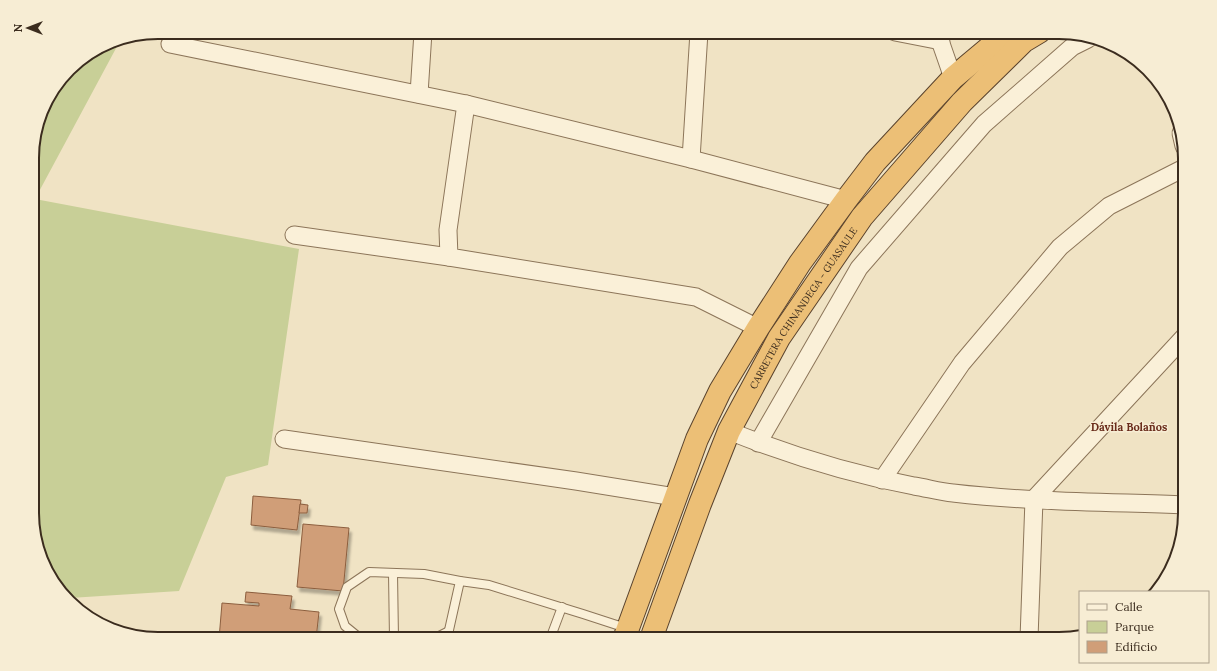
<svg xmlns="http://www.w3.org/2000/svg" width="1217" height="671" viewBox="0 0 1217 671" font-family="Lora,serif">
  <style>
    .green { fill: #c8cf97 }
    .building { fill: #d09e78; stroke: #8c5e3e; filter: url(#shadow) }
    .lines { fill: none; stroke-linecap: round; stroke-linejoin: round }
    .service-casing { stroke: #8c7559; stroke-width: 10 }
    .minor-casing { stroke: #8c7559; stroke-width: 19 }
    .trunk-casing { stroke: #5a432d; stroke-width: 24 }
    .service { stroke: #faf0d8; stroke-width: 8 }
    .minor { stroke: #faf0d8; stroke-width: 17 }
    .trunk { stroke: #ecbf76; stroke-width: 22 }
    .labels { text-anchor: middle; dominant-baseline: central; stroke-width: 3; stroke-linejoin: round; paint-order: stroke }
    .street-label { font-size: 10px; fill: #3b2c1e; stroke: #f7edd4 }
    .neighbourhood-label { font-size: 11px; font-weight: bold; fill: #6a2c1b; stroke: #f7edd4 }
    .rim { fill: none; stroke: #3b2c1e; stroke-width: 2 }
  </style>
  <defs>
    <filter id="shadow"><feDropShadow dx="2.5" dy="4.5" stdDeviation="1" flood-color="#0004"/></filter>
  </defs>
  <rect width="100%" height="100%" fill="#f0e3c4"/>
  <polygon class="green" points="121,39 35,199 299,249 268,465 226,477 179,591 70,598 53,583 33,530 32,149 45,102 75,63 110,41"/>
  <g class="building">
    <polygon points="253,496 301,500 297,530 251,525"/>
    <polygon points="300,504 308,505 307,513 299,513"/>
    <polygon points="303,524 349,528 343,591 297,587"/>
    <polygon points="246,592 292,596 290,609 319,612 316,639 219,639 222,603 259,606 259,603 245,602"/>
    <polygon points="184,632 204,633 204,639 184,639"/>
  </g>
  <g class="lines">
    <defs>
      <g id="service">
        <polyline points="393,573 394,639"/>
        <polyline points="361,639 345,626 339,609 347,587 369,572 424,574 460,581 489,585 583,614 626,628"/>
        <polyline points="433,639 449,631"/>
        <polyline points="447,639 460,581"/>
        <polyline points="550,639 562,607"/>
      </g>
      <g id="minor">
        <polyline points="895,32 941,41"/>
        <polyline points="937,32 953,78"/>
        <polyline points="170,44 466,104 691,159 846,200"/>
        <polyline points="419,94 423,32"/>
        <polyline points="466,104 448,230 449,257 696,297 758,328"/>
        <polyline points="1181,133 1184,146"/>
        <polyline points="691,159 699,32"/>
        <polyline points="294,235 449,257"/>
        <path d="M 729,431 C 789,455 851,474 914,486 C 927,488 940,492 953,493 C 1030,502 1108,502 1185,505"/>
        <polyline points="284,439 576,481 675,497"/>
        <polyline points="758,443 859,268 984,124 1072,47 1088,39"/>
        <polyline points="882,480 962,363 1060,247 1109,206 1184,168"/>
        <polyline points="1029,639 1034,499 1184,337"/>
      </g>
      <g id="trunk">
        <polyline points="624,639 697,439 720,391 758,328 800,263 846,200 875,162 953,78 1008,32"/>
        <path id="s1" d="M 651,639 L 700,504 L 729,431 L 779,338 L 862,217 L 962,102 L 1024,41 L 1039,32"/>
      </g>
    </defs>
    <use href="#service" class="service-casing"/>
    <use href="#minor" class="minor-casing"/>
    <use href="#trunk" class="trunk-casing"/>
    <use href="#service" class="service"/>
    <use href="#minor" class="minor"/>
    <use href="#trunk" class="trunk"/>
  </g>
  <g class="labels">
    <g class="street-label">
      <text stroke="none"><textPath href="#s1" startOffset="366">CARRETERA CHINANDEGA - GUASAULE</textPath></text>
    </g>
    <g class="neighbourhood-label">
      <text x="1129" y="427">Dávila Bolaños</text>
    </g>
  </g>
  <path d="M0 0H1217V671H0ZM158 39H1059A119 119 0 0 1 1178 158V513A119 119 0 0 1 1059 632H158A119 119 0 0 1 39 513V158A119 119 0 0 1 158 39Z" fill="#f7edd4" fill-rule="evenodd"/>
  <path class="rim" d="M158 39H1059A119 119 0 0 1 1178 158V513A119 119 0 0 1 1059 632H158A119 119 0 0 1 39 513V158A119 119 0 0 1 158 39Z"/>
  <rect x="1079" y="591" width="130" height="72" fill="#f7edd4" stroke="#aca08b"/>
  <rect x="1087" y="604" width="20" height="6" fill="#faf0d8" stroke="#aca08b"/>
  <text x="1115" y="611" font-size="12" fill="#3b2c1e">Calle</text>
  <rect x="1087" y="621" width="20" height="12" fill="#c8cf97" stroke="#aca08b"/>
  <text x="1115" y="631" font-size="12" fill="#3b2c1e">Parque</text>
  <rect x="1087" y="641" width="20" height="12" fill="#d09e78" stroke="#aca08b"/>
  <text x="1115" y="651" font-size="12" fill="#3b2c1e">Edificio</text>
  <g transform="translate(28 28) rotate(270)" stroke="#f7edd4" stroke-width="3" paint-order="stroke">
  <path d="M0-3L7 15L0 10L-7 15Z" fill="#3b2c1e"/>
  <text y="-6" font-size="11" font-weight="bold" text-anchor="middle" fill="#3b2c1e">N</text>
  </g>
</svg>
